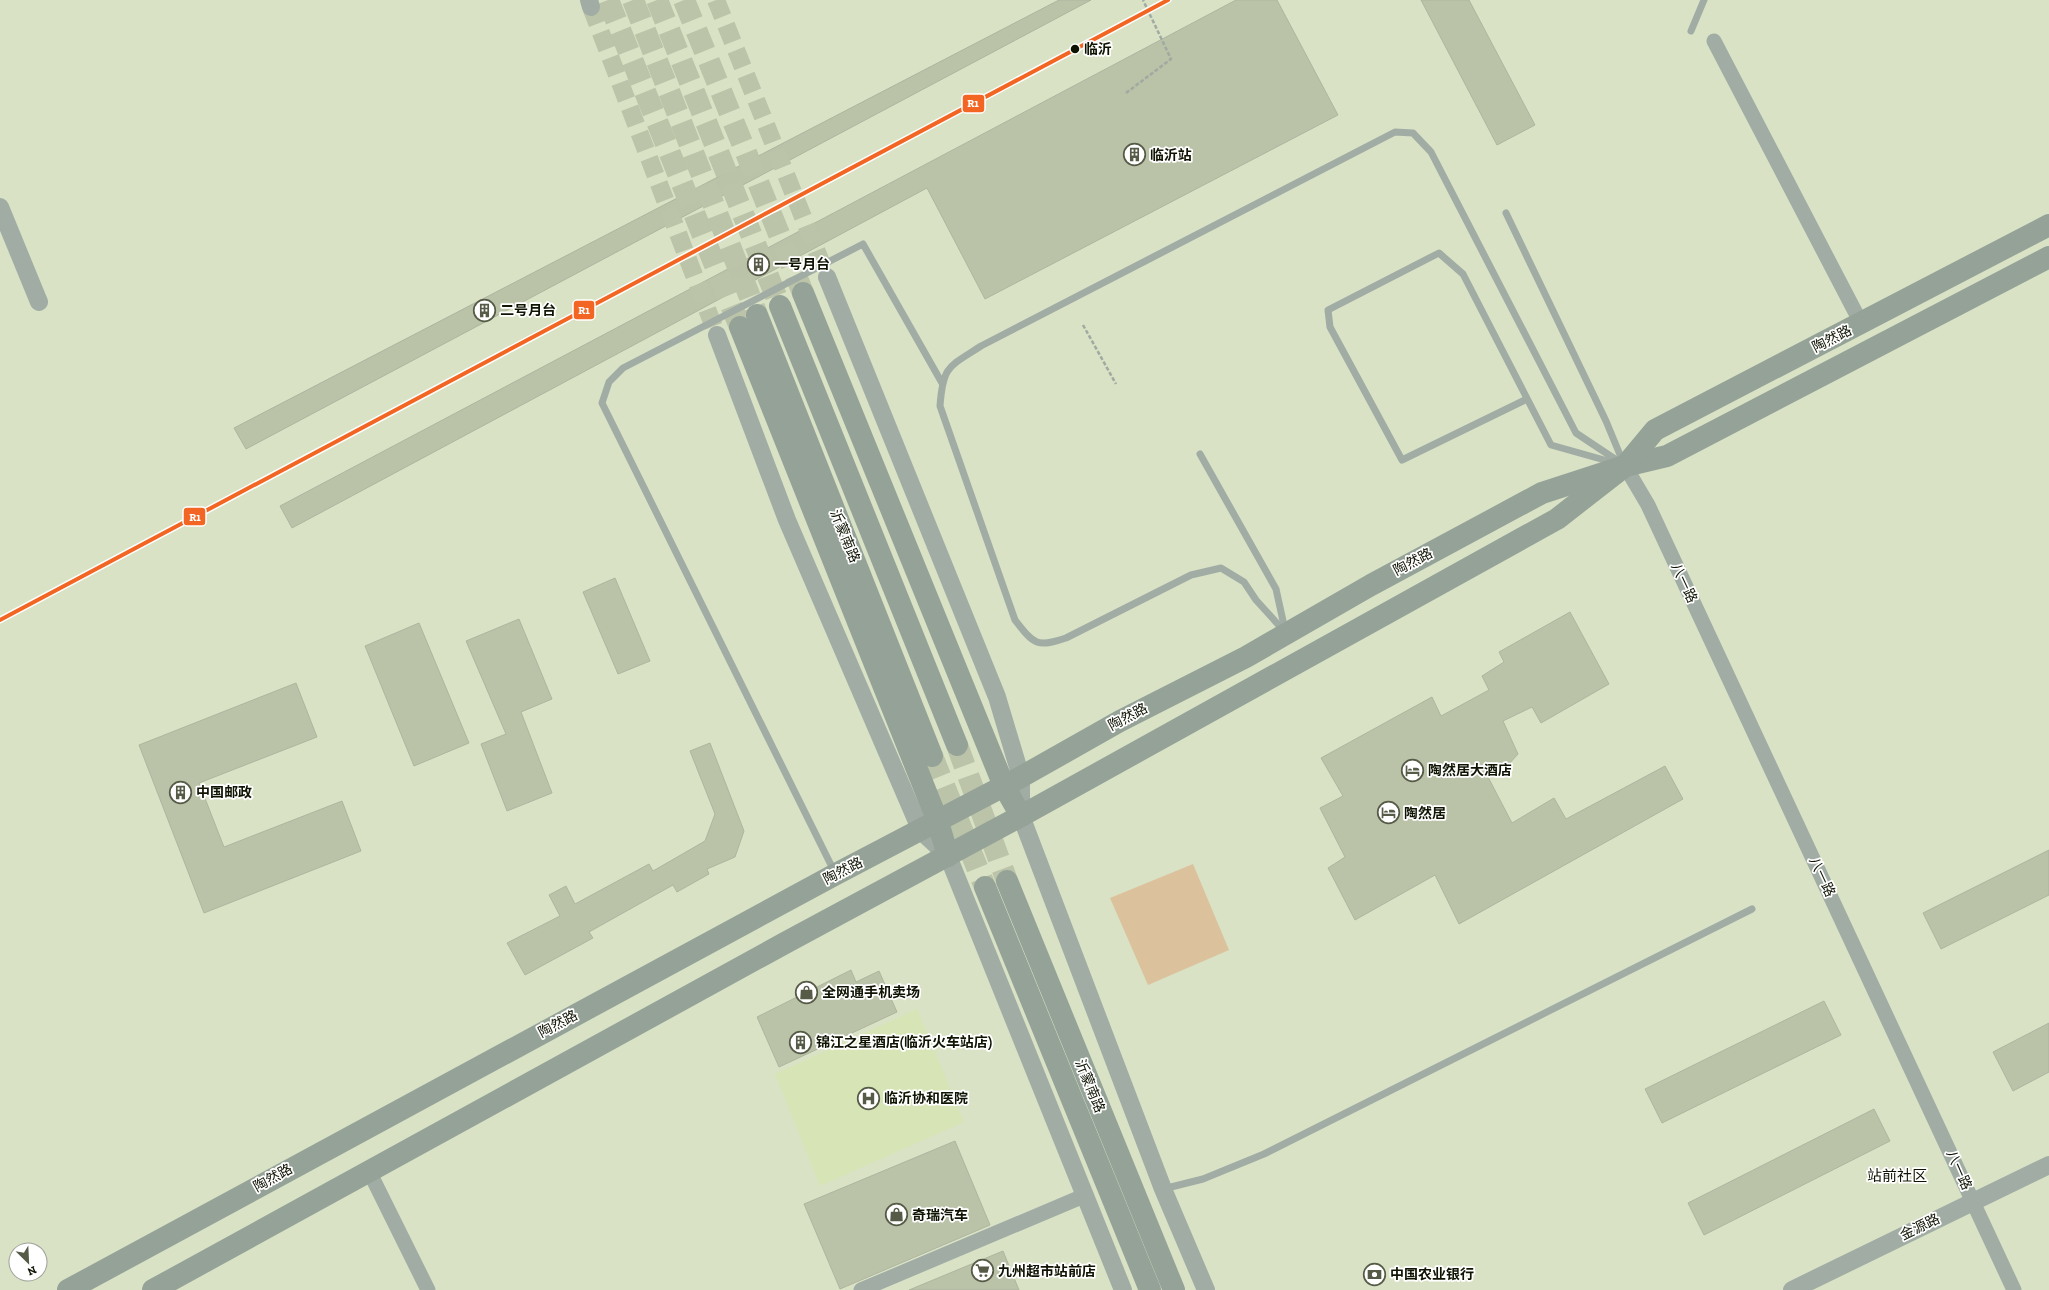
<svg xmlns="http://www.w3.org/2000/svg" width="2049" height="1290" viewBox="0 0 2049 1290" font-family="'Zilla Slab','Noto Sans SC',serif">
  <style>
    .built { fill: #d7e5b6 }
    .green { fill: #dbc29c }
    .building { fill: #bac2a8; stroke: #afb59e }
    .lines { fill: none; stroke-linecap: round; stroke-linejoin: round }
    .tertiary-tunnel { stroke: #bbc3a8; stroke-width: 18; stroke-dasharray: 18 9; stroke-linecap: butt }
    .primary-tunnel { stroke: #bbc3a8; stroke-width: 22; stroke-dasharray: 22 11; stroke-linecap: butt }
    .path { stroke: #a1aaa0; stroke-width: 2.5; stroke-dasharray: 4 2; stroke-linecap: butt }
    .service { stroke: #a1aca5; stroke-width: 7 }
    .minor { stroke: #a1aca5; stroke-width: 15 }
    .tertiary { stroke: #a1aca5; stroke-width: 18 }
    .primary { stroke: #95a298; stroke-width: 22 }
    .rail-1-casing { stroke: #fff; stroke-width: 7 }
    .rail-1 { stroke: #f26522; stroke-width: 4 }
    .stop-dot { fill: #0e1302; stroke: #fff; stroke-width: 1.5 }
    .labels { text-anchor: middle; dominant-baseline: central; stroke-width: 3.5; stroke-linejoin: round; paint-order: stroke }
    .stop-label { font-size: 14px; font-weight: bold; fill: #0e1302; stroke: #fff; text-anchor: start }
    .poi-label { font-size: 14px; font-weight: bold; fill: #0e1302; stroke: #fff; text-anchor: start }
    .street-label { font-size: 14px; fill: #0e1302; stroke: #fff }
    .neighbourhood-label { font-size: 15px; fill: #0e1302; stroke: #fff }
    .line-badge { stroke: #fff; stroke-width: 1.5 }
    .badge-label { font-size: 11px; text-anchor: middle; font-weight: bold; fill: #fff }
  </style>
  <rect width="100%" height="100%" fill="#d9e2c5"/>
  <polygon class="built" points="917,1009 964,1122 820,1186 775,1074"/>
  <polygon class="green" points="1193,864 1229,950 1148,985 1110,898"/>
  <g class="building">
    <polygon points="1059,0 1091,0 246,449 234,428"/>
    <polygon points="1236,0 1277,0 1338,115 985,299 927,188 292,528 280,506"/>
    <polygon points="1421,0 1469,0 1535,125 1497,145"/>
    <polygon points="615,578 650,661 618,674 583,592"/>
    <polygon points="1570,612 1609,684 1541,723 1532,707 1503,721 1518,754 1509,764 1487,775 1512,823 1554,798 1566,819 1665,766 1683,799 1459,924 1435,875 1355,920 1328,868 1345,857 1320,808 1343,796 1321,758 1432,697 1441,716 1489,690 1482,676 1504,662 1499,652"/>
    <polygon points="519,619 552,699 521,712 552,793 507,811 481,744 506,734 466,641"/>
    <polygon points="419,623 469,743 414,766 365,646"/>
    <polygon points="296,683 317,737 199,783 224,847 342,801 361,851 204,913 139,745"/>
    <polygon points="710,743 744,831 735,857 707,869 709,874 677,892 673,885 589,932 593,938 525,975 507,943 560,916 549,895 566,886 575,904 649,864 653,871 705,841 715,814 690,751"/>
    <polygon points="2049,850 2049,895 1941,949 1923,913"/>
    <polygon points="851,970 856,982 879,971 897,1012 779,1067 757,1017"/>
    <polygon points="1824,1001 1841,1035 1662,1123 1645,1089"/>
    <polygon points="2049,1023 2049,1072 2013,1091 1993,1052"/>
    <polygon points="1874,1109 1890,1141 1704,1235 1688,1203"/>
    <polygon points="955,1141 990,1225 840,1289 804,1204"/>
    <polygon points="1003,1251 1019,1290 909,1290"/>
  </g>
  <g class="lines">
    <g class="tertiary-tunnel">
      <polyline points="716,0 827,277"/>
      <polyline points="591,7 717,335"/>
    </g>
    <g class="primary-tunnel">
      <polyline points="608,0 740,327"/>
      <polyline points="633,0 757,315"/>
      <polyline points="657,0 780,306"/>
      <polyline points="684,0 803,293"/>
      <polyline points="957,745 1007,881"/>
      <polyline points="932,756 985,887"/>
    </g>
    <g class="path">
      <polyline points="1126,93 1171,59 1143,0"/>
      <polyline points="1083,325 1116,384"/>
    </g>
    <g class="service">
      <polyline points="1691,31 1704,0"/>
      <polyline points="1506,213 1606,421 1623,462"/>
      <polyline points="1527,399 1402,460 1330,327 1328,310 1439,253 1463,274 1551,445 1615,463"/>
      <polyline points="1200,454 1276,589 1285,630"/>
      <path d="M 1285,632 L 1256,600 L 1244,582 L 1221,568 L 1191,575 L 1066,638 C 1036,648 1034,644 1015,620 L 940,406 C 943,365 949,367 981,346 L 1395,132 L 1413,133 L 1431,152 L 1576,433 L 1621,463"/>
      <polyline points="835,873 602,403 609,382 623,368 863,244 942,383"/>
      <polyline points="1163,1189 1203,1179 1264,1154 1752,909"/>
    </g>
    <g class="minor">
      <polyline points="1714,41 1861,323"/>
      <polyline points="1625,466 1648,505 2014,1290"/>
      <polyline points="369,1171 428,1290"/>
      <polyline points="861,1290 1086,1195"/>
    </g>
    <g class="tertiary">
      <polyline points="589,0 591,7"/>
      <polyline points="0,207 39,302"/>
      <polyline points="827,277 997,697 1021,777 1021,816 1163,1189 1206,1290"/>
      <polyline points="717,335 787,520 921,831 948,856 1123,1290"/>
      <polyline points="1792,1290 2049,1165"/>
    </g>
    <g class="primary">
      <polyline points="803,293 1004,786 1021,816"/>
      <polyline points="780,306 957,745"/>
      <polyline points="757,315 932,756"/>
      <polyline points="740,327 938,822 948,856"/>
      <polyline points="1007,881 1174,1290"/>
      <polyline points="985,887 1150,1290"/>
      <polyline points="68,1290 836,874 1021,777 1120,721 1246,657 1371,585 1542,493 1625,466 1667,456 2049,257"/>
      <polyline points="153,1290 785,943 1021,816 1557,519 1625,466 1655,430 2049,225"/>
    </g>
    <defs>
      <polyline id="rail-1" points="0,620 1168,0"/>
    </defs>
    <use href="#rail-1" class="rail-1-casing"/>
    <use href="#rail-1" class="rail-1"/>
  </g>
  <defs>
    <symbol id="building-ring" viewBox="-11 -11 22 22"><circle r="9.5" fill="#fff" stroke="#555b46" stroke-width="1.5"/><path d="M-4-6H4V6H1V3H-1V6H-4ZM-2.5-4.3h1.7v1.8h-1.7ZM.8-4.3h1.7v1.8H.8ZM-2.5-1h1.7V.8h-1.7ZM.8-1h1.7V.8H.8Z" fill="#555b46"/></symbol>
    <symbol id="hotel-ring" viewBox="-11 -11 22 22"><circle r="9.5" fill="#fff" stroke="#555b46" stroke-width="1.5"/><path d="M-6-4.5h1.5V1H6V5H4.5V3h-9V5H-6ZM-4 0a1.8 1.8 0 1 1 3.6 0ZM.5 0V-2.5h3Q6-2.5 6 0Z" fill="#555b46"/></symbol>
    <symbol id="shop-ring" viewBox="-11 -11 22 22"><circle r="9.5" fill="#fff" stroke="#555b46" stroke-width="1.5"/><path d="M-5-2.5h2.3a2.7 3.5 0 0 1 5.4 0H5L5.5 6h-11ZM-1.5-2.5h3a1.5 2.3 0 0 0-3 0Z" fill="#555b46"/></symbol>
    <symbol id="hospital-ring" viewBox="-11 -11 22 22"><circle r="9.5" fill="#fff" stroke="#555b46" stroke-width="1.5"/><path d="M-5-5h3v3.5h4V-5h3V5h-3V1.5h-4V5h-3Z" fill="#555b46"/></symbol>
    <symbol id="supermarket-ring" viewBox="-11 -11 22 22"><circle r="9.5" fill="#fff" stroke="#555b46" stroke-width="1.5"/><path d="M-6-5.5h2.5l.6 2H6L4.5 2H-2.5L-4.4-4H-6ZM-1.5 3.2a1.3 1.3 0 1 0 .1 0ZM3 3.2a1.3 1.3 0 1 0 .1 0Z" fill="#555b46"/></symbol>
    <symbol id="bank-ring" viewBox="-11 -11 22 22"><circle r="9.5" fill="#fff" stroke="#555b46" stroke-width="1.5"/><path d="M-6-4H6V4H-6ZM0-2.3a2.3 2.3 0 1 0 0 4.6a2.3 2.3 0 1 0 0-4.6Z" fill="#555b46"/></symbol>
  </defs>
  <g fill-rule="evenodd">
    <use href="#building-ring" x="1122" y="142" width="25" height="25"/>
    <use href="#building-ring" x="746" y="252" width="25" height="25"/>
    <use href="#building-ring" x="472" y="298" width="25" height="25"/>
    <use href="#hotel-ring" x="1400" y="758" width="25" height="25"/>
    <use href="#building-ring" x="168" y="780" width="25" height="25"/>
    <use href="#hotel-ring" x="1376" y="800" width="25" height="25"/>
    <use href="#shop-ring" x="794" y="980" width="25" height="25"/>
    <use href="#building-ring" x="788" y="1030" width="25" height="25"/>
    <use href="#hospital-ring" x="856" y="1086" width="25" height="25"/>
    <use href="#shop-ring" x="884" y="1202" width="25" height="25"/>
    <use href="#supermarket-ring" x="970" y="1258" width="25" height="25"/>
    <use href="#bank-ring" x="1362" y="1262" width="25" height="25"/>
  </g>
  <circle class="stop-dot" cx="1075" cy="49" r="5"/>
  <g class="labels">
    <g class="stop-label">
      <text x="1084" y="49">临沂</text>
    </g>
    <g class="poi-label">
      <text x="1150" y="155">临沂站</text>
      <text x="774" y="264">一号月台</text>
      <text x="500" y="310">二号月台</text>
      <text x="1428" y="770">陶然居大酒店</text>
      <text x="196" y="792">中国邮政</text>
      <text x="1404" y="813">陶然居</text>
      <text x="822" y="992">全网通手机卖场</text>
      <text x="816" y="1042">锦江之星酒店(临沂火车站店)</text>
      <text x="884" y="1098">临沂协和医院</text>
      <text x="912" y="1215">奇瑞汽车</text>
      <text x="998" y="1271">九州超市站前店</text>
      <text x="1390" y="1274">中国农业银行</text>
    </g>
    <g class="street-label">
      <text transform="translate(1832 339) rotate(-27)">陶然路</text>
      <text transform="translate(845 536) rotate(68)">沂蒙南路</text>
      <text transform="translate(1413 562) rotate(-28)">陶然路</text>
      <text transform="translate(1684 583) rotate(65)">八一路</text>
      <text transform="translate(1128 717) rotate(-28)">陶然路</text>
      <text transform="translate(843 871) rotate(-27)">陶然路</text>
      <text transform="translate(1822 877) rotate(65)">八一路</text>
      <text transform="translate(558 1024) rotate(-28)">陶然路</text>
      <text transform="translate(1090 1086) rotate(68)">沂蒙南路</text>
      <text transform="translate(1959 1170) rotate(66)">八一路</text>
      <text transform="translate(273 1178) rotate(-29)">陶然路</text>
      <text transform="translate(1920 1227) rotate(-26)">金源路</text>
    </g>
    <g class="neighbourhood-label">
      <text x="1897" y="1176">站前社区</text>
    </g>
  </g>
  <g class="line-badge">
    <rect x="962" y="94" width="23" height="19" rx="4" fill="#f26522"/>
    <rect x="573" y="300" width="22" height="20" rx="4" fill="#f26522"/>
    <rect x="183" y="507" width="23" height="19" rx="4" fill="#f26522"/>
  </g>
  <g class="badge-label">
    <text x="973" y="107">R1</text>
    <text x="584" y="314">R1</text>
    <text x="195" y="521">R1</text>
  </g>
  <g transform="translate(28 1262) rotate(156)"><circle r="19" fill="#ffffff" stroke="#9fa19a"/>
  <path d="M0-3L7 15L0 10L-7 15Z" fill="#555b46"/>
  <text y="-6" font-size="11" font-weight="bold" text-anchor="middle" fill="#0e1302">N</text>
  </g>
</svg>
